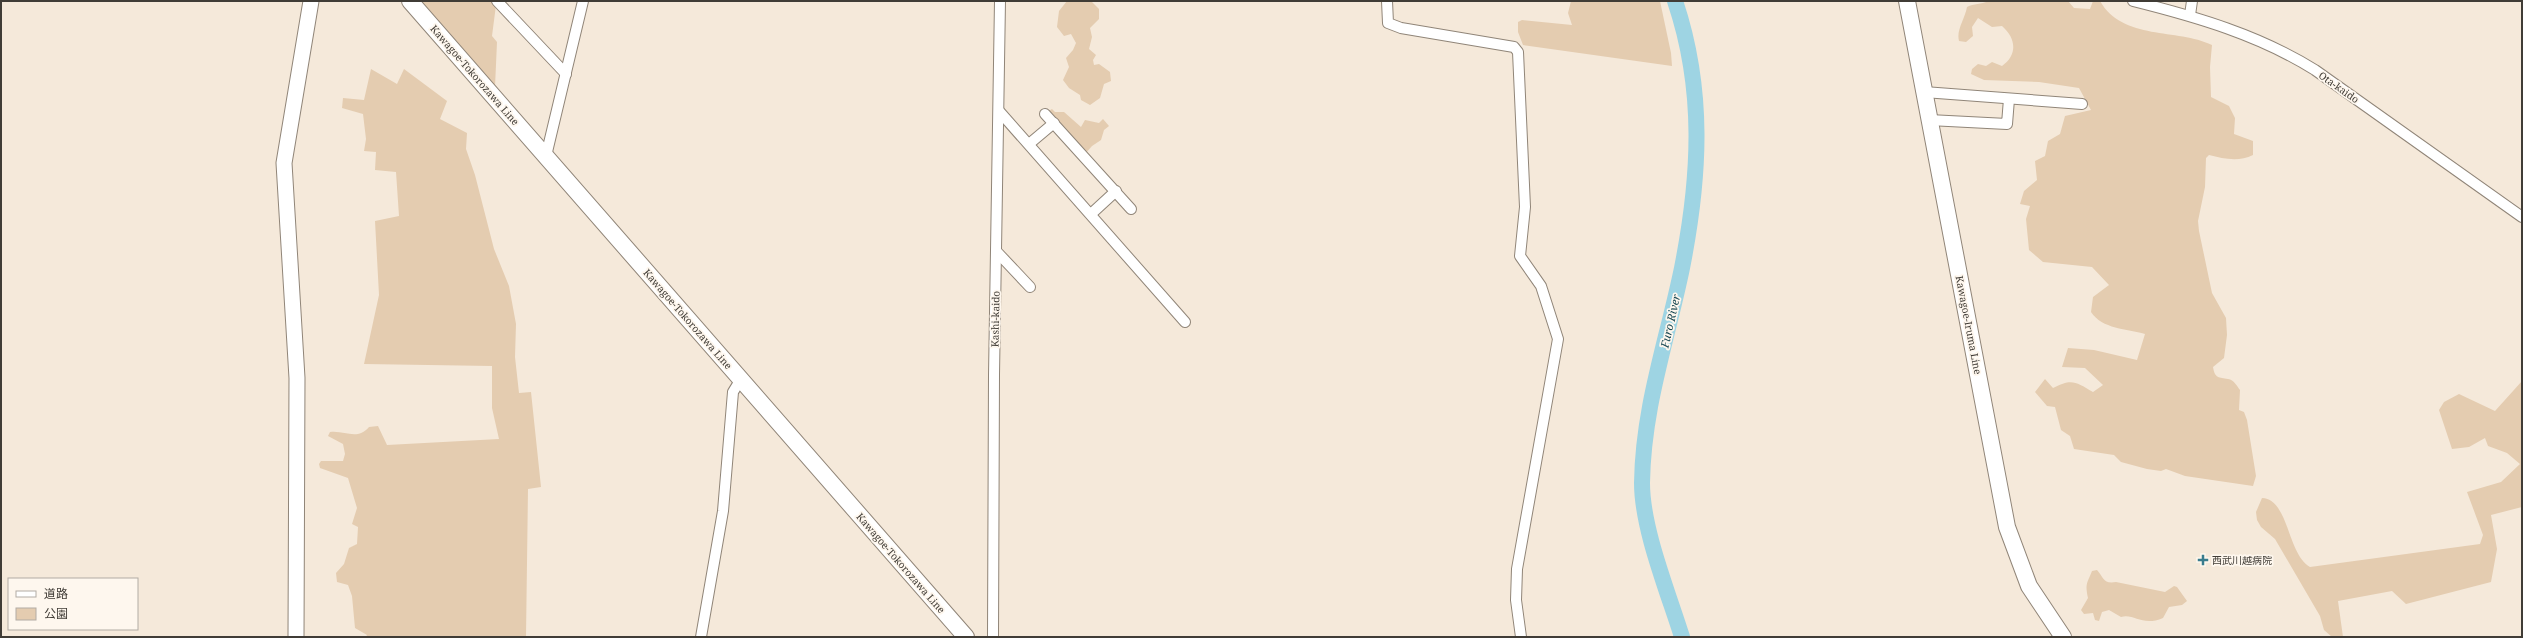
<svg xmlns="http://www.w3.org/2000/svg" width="2523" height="638" viewBox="0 0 2523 638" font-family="'Noto Serif','Noto Sans JP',serif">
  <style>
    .green { fill: #e4ccb0 }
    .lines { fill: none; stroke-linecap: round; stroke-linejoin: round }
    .river { stroke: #9ed4e3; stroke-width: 16 }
    .street-casing { stroke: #908578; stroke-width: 12 }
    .secondary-casing { stroke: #908578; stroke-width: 17 }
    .primary-casing { stroke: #908578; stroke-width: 18 }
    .street { stroke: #fff; stroke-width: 10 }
    .secondary { stroke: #fff; stroke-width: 15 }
    .primary { stroke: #fff; stroke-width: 16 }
    .poi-dot { fill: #397c8d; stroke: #fef7ee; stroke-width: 1.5 }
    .labels { text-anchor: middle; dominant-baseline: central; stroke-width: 3.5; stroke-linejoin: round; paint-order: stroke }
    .street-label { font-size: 10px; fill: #403c36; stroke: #fef7ee }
    .poi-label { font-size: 10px; fill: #403c36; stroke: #fef7ee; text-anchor: start }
    .water-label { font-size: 11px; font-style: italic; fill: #154550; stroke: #fef7ee }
  </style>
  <rect width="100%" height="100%" fill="#f5e9da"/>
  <g class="green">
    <polygon points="420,1 491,1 496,5 492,36 497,42 495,87"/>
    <polygon points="1067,1 1091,1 1099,9 1099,19 1090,28 1092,37 1089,49 1096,55 1093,60 1094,65 1099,64 1110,72 1111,81 1104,84 1100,98 1090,105 1081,100 1080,95 1069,88 1063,80 1069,67 1066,58 1073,50 1076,43 1071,34 1064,36 1057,27 1059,11"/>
    <polygon points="1571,1 1660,1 1671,53 1672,66 1523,45 1518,32 1518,22 1522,20 1572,25 1568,13"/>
    <path d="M 1988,1 L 2068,1 L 2074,8 L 2090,9 L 2093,1 L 2100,1 C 2123,41 2177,28 2212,45 L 2210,67 L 2211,97 L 2229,106 L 2235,118 L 2234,134 L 2253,141 L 2253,155 C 2239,162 2224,159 2209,155 L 2206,158 L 2205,187 L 2198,221 L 2199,231 L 2212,293 L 2226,318 L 2227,335 L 2224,358 L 2213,367 C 2215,379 2219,377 2228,379 C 2234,380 2237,386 2240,390 L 2239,410 L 2244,412 L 2247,420 L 2256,476 L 2253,486 L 2185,476 L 2166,469 L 2161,471 L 2147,469 L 2121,462 L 2114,455 L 2074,449 L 2070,436 L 2061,430 L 2055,407 L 2047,406 L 2035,392 L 2045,379 L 2053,388 C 2072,378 2076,382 2093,392 L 2103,385 L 2085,368 L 2062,367 L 2068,348 L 2094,350 L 2137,360 L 2145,334 C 2127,329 2102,329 2091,312 L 2093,297 L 2109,285 L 2092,267 L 2043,262 L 2029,250 L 2026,219 L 2030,206 L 2020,204 L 2024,191 L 2037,180 L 2035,161 L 2045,156 L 2048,141 L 2060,134 L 2065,116 L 2091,110 L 2079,88 L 2039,82 L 1984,80 L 1971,74 L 1972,69 L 1978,64 L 1986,66 L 1992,62 L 2002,66 C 2018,55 2016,38 2002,26 L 1992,27 L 1978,18 L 1972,27 L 1973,36 L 1966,42 L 1959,41 C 1956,30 1965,19 1967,7 C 1974,3 1981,5 1988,1 Z"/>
    <path d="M 371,69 L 397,84 L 404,69 L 447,101 L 440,119 L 467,133 L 466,149 L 475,175 L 494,249 L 509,286 L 516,324 L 515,357 L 519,393 L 531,392 L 541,487 L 528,489 L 526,637 L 366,637 L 367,635 L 355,628 L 352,596 L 348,585 L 337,582 L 336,573 L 344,564 L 349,548 L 357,544 L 358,527 L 352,524 L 357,508 L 348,478 L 320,468 L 319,464 L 321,461 L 343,461 L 345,454 L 343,444 L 328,436 L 330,432 C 345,430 357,441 369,427 L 378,426 L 387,445 L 499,439 L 492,408 L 492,366 L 364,364 L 379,295 L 375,221 L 399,216 L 396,172 L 375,170 L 376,152 L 364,151 L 366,139 L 363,114 L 342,108 L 343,98 L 364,100 Z"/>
    <polygon points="1052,109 1055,112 1064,112 1081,127 1085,120 1099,123 1103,119 1109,126 1104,130 1101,140 1092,146 1085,154 1047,112"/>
    <path d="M 2522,381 L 2522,507 L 2491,515 L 2497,549 L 2491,582 L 2406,604 L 2392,591 L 2338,601 L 2343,637 L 2332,637 L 2324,630 L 2320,616 L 2275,539 L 2261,527 L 2257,520 L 2256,512 L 2262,498 C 2289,499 2287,554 2310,567 L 2480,544 L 2483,535 L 2467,492 L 2501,482 L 2520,464 L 2507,453 L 2488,446 L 2485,438 L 2469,447 L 2452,449 L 2439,410 L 2444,402 L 2459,394 L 2495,411 Z"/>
    <path d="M 2097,570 C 2104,578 2103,584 2116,582 L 2165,592 L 2174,586 L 2177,587 L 2187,601 L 2182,605 L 2169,607 L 2163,618 C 2142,627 2134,613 2121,617 L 2109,610 L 2102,612 L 2099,621 L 2095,620 L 2093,613 L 2084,614 L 2081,610 L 2088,598 C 2085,583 2087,584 2092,571 Z"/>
  </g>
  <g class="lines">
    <path class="river" d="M 1675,1 C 1705,90 1700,177 1682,268 C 1667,341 1643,407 1642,483 C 1642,529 1668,592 1682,637"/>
    <defs>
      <g id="street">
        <polyline points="497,1 566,74"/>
        <polyline points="1387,1 1388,23 1401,28 1514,47 1518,52 1525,207 1520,256 1541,286 1558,339 1517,569 1516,600 1521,637"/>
        <path d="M 2133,1 C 2197,17 2259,35 2315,70 L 2522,217"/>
        <polyline points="2190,15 2192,1"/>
        <polyline points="1924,92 2082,104"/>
        <polyline points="999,111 1185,322"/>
        <polyline points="1045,114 1131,209"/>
        <polyline points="1929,120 2007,124 2009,99"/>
        <polyline points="1029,144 1054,123"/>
        <polyline points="546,156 583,1"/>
        <polyline points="1091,214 1116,191"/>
        <polyline points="997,252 1030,287"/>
        <polyline points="701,637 723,511 733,392 741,379"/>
        <polyline points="993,637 994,375 1000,1"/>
      </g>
      <polyline id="secondary" points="296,637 297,378 284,163 311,1"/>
      <g id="primary">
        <polyline points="410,1 966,637"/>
        <polyline points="1907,1 2007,527 2029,586 2063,637"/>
      </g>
    </defs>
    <use href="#street" class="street-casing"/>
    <use href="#secondary" class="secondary-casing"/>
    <use href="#primary" class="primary-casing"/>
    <use href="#street" class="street"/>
    <use href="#secondary" class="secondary"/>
    <use href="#primary" class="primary"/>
  </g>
  <path class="poi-dot" d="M2201 554h4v4h4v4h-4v4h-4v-4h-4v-4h4z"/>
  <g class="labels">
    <g class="street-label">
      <text transform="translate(475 75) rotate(49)">Kawagoe-Tokorozawa Line</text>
      <text transform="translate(2339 87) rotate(35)">Ota-kaido</text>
      <text transform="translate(688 319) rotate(49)">Kawagoe-Tokorozawa Line</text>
      <text transform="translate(995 319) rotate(-89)">Kashi-kaido</text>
      <text transform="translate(1969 325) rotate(79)">Kawagoe-Iruma Line</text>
      <text transform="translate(901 563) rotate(49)">Kawagoe-Tokorozawa Line</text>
    </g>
    <g class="poi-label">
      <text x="2212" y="560">西武川越病院</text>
    </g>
    <g class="water-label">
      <text transform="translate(1670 321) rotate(-77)">Furo River</text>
    </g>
  </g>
  <rect width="2523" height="638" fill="none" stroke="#403c36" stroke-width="4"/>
  <rect x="8" y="578" width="130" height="52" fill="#fef7ee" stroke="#b2aca4"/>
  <rect x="16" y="591" width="20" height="6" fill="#ffffff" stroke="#b2aca4"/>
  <text x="44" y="598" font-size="12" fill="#403c36">道路</text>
  <rect x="16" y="608" width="20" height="12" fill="#e4ccb0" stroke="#b2aca4"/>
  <text x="44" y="618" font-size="12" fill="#403c36">公園</text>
</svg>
